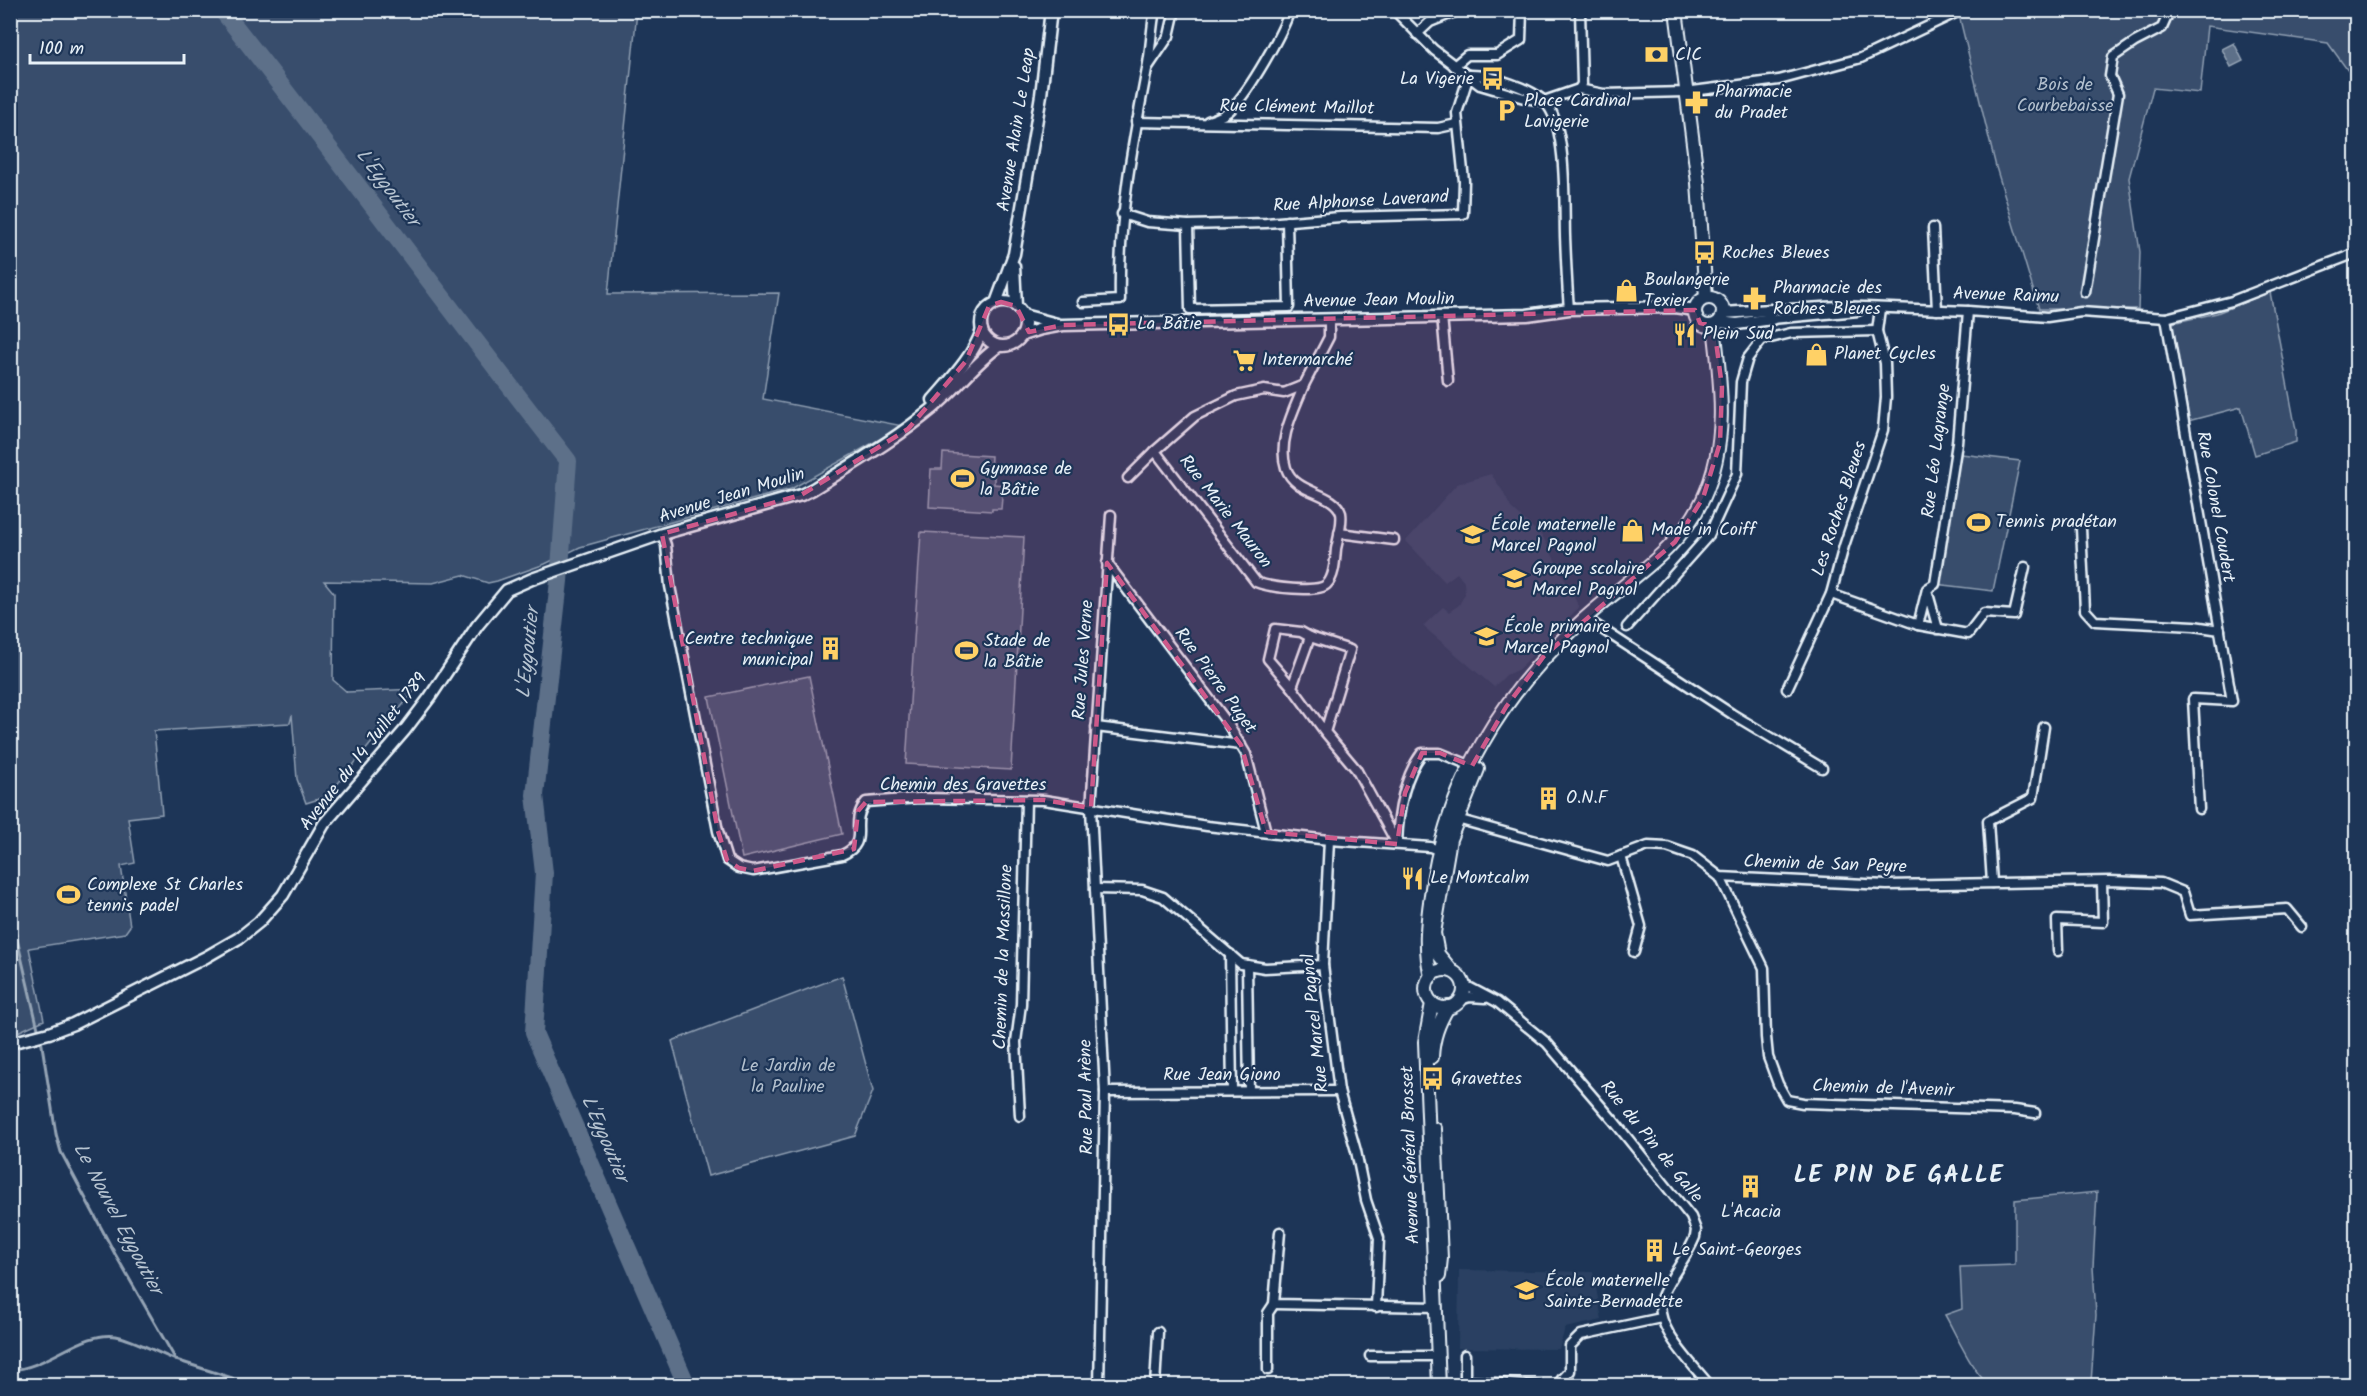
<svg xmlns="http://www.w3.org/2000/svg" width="2367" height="1396" viewBox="0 0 2367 1396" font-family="Kalam,sans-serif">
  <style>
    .built { fill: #2a4162 }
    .green { fill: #374d6c; stroke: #909fb2; stroke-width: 1.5 }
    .water { fill: #5d7089; stroke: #95a4b5; stroke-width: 1.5 }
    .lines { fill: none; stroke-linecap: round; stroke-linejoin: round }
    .stream { stroke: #95a4b5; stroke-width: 3 }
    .river { stroke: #5d7089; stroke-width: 18 }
    .minor-casing { stroke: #e8f1f8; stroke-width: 13 }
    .tertiary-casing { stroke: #e8f1f8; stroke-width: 15 }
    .primary-casing { stroke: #e8f1f8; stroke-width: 16 }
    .minor { stroke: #1d3557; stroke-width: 8 }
    .tertiary { stroke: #1d3557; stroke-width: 10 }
    .primary { stroke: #1d3557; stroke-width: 12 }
    .marked { fill: #cd598a; fill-opacity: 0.2; stroke: #cd598a; stroke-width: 4.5; stroke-dasharray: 12 8; stroke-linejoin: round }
    .labels { text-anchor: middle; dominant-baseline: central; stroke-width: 4.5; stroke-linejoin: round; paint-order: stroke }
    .poi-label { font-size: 18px; fill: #e8f1f8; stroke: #1d3557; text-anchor: start }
    .park-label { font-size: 18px; fill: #b3c0ce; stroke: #1d3557 }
    .street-label { font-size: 18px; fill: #e8f1f8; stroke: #1d3557 }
    .water-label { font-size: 20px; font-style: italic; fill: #b7c4d1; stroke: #1d3557 }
    .district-label { font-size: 24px; font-weight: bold; letter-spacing: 1.5px; fill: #e8f1f8; stroke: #1d3557 }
  </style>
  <rect width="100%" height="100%" fill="#1d3557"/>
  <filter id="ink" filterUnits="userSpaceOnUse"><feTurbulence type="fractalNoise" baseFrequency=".0167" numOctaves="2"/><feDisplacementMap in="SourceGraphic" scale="12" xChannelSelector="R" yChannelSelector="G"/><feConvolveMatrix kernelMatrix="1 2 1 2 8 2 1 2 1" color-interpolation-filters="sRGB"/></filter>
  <g filter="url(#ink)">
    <g class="built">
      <polygon points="1491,474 1502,490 1511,508 1543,537 1579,607 1519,669 1506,675 1494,687 1423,626 1443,607 1449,612 1459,605 1465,594 1464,582 1457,573 1445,582 1406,541 1457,484"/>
      <polygon points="1459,1270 1593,1272 1602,1320 1565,1328 1559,1349 1458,1348"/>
    </g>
    <g class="green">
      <polygon points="10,11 637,11 608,294 779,293 763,399 903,426 791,489 580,547 545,564 497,581 488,583 463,575 433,583 324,581 334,593 333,680 347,692 416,689 330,793 322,798 306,803 297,779 292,715 290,723 154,731 162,814 128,818 135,863 121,866 130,926 125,933 29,948 44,1020 11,1035"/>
      <polygon points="1958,11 2356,11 2356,82 2328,43 2207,26 2200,93 2153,88 2129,178 2140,252 2138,309 2039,309 1996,167"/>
      <polygon points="2270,292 2296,430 2296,442 2255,455 2241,407 2188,421 2172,323 2217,313"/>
      <polygon points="943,453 991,456 990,473 994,473 994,484 1003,485 1001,509 992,509 992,511 929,507 931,469 942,469"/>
      <polygon points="1961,454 2020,461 1993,591 1935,584"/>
      <polygon points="921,532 1024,537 1011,770 906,764"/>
      <polygon points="809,676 842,834 742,858 709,697"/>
      <polygon points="842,976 873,1091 855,1136 708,1176 672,1041"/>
      <path d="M 2097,1192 L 2093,1267 L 2096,1315 L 2091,1382 L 1992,1386 C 1975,1379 1955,1332 1945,1315 L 1962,1309 L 1960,1267 L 2015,1265 L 2015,1200 Z"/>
    </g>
    <polygon class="water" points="2234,43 2243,61 2231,67 2222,49"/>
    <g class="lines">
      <g class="stream">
        <polyline points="10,909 39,1033"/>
        <polyline points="41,1039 56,1134 61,1152 115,1254 176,1360 232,1378 245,1386"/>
        <path d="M 10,1370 C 47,1369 83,1330 116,1336 C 136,1340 157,1353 176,1360"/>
      </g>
      <path class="river" d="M 222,10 C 340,159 451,312 568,461 L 559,581 L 535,795 L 544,873 L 534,1033 L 687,1386"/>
      <defs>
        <g id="minor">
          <polyline points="1394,10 1434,50 1480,85 1524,98 1544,101 1579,89 1604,94 1685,92 1779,80 1861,58 1962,10"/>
          <polyline points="1417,34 1430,22 1460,10"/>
          <polyline points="1454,66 1467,55 1497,55 1521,40 1522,10"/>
          <polyline points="1148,67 1169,36 1175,10"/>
          <path d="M 1469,75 C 1488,74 1537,89 1548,106 C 1567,132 1564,203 1565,236 C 1566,261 1567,285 1569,309"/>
          <polyline points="1579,89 1582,84 1580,10"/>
          <path d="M 1208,121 C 1217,118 1226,115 1232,108 C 1250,90 1282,34 1290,10"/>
          <polyline points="1136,122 1438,128 1457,124"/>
          <polyline points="1122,214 1147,222 1188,225 1266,223 1340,217 1463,214 1464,181 1457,113 1469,75"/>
          <polyline points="1188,225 1190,309 1289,307 1287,221"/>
          <polyline points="1933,228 1937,310"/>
          <polyline points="2085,292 2118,94 2110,76 2113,57 2135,42 2162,28 2170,10"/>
          <path d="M 1083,302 L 1120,300 C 1118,220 1132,147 1147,69 C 1151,50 1151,30 1155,10"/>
          <polyline points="1771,310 1839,306 1968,311 2047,317 2081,312 2166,318 2232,301 2356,253"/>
          <polyline points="1442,316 1448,381"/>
          <polyline points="2166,318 2232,701 2193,699 2199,809"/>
          <polyline points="1772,319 1858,311"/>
          <path d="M 1304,385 C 1294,410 1277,441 1286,468 C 1295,495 1334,491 1341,513 C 1343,523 1338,539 1336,549 C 1335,559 1335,576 1327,584 C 1318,594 1268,587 1256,582 L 1155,451 L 1195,416 L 1236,396 L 1264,390 L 1284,393 Z"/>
          <polyline points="1304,385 1329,337 1329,319"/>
          <polyline points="1128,478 1155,451"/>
          <polyline points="2081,528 2085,610 2095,621 2194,626 2220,630"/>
          <polyline points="1339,533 1394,540"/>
          <path d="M 662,534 L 666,545 L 670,586 L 718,831 L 727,860 L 739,868 L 753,871 L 842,855 C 872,841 847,825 866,802 L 919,798 L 1044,800 L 1207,826 L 1329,840 L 1430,847 L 1438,850 L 1441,854"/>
          <polyline points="1107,563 1226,721 1246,754 1266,832"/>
          <polyline points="1927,590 1938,629"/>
          <polyline points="1831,594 1918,625 1968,634 1984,613 2014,615 2025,567"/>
          <polyline points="1585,618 1732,714 1822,768"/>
          <polyline points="1918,625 1927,589 1935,584 1957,443 1968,311"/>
          <polyline points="1627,627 1709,535 1737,474 1741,382 1748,358 1762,340 1791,333 1877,331"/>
          <polyline points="1292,687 1268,659 1275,629 1301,632 1310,637"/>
          <polyline points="1787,689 1831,594 1844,546 1883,430 1886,397 1885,363 1877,331 1880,309"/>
          <polyline points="1096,727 1241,745"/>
          <path d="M 1325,732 L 1292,687 L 1310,637 L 1350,650 L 1325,732 L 1356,769 L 1397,844 C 1398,813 1403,778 1422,753 L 1440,753 L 1472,766"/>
          <polyline points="1457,819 1608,861 1648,846 1667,847 1693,856 1720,877 1887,885 2110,881 2161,883 2183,892 2190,915 2287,909 2302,927"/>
          <polyline points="1329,840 1323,965 1339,1091 1356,1151 1366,1200 1379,1238 1376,1307"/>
          <polyline points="1621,856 1641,926 1634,952"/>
          <polyline points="1720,877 1764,968 1766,1037 1768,1057 1778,1084 1787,1100 1803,1103 2015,1110 2035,1113"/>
          <polyline points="1992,883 1988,821 2033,798 2044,727"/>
          <polyline points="1095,889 1142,890 1163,897 1241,964 1265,968 1323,965"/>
          <polyline points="2058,951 2057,920 2103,922 2102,882"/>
          <polyline points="1230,954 1232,1091"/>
          <polyline points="1247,965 1249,1091"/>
          <path d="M 1463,984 L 1497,1002 L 1547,1043 L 1613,1120 L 1691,1217 L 1696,1230 L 1695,1237 C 1687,1257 1672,1274 1663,1294 C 1649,1324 1693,1364 1710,1386"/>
          <polyline points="1460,1000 1470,997 1485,998"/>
          <polyline points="1105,1092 1339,1091"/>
          <polyline points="1020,1116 1016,1042 1021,1004 1026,800"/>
          <polyline points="1280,1232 1274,1304 1437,1307"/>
          <polyline points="1465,1355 1465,1381 1542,1386"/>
          <polyline points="1370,1356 1438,1356"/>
          <polyline points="1268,1370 1268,1313 1274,1304"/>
          <polyline points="1562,1379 1571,1386"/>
          <polyline points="1099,1386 1105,1092 1091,808 1111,515"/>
          <polyline points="1155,1386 1158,1332"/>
          <polyline points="1556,1386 1570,1371 1570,1346 1581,1335 1661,1318"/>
        </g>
        <g id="tertiary">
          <polyline points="1014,266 1016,306"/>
          <circle cx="1003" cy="324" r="22"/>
          <polyline points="996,303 1014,254 1041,95 1051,10"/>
          <polyline points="1723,313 1771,310"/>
          <polyline points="1023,315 1057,324"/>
          <polyline points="1719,322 1737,324 1772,319"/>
          <polyline points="1022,335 1041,329 1063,325 1527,315 1569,309 1674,307 1695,310"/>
          <path d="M 933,400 C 951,379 973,357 982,330"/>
          <path d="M 10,1043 L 49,1033 L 73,1024 L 206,957 L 239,938 L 259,922 L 283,895 L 324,824 L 405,730 L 430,697 L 477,626 L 507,590 L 532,579 L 662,534 L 801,495 L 813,489 C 853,464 895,440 932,409 C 956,390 973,364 999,346"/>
        </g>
        <g id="primary">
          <polyline points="1676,10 1698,183 1706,298"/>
          <circle cx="1709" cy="312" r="14"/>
          <circle cx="1445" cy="989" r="19"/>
          <polyline points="1452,971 1438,954 1434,933 1450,839 1478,769"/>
          <path d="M 1431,976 C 1424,949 1427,922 1431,895 C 1445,786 1502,693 1583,620 C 1625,581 1678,553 1703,499 C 1729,443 1721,385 1714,326"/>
          <polyline points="1432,1003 1425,1042 1439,1386"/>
          <path d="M 1432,1057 C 1433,1038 1438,1024 1448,1007"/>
          <polyline points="1435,1129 1441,1258 1439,1276"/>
        </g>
      </defs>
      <use href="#minor" class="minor-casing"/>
      <use href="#tertiary" class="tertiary-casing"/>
      <use href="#primary" class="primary-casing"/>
      <use href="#minor" class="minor"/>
      <use href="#tertiary" class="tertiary"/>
      <use href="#primary" class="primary"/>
    </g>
  </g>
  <path class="marked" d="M 1001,302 L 1016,306 L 1029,332 L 1063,325 L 1695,310 L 1700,323 L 1714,326 L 1722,387 L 1720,443 L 1703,498 L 1675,542 L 1544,656 L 1506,707 L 1472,766 L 1440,753 L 1422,753 L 1405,793 L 1397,844 L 1266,832 L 1241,745 L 1107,563 L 1091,808 L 1044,800 L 866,802 L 858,811 L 854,849 L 753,871 L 739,868 L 727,860 L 718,831 L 662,534 L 801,495 L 908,429 L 966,361 L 989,306 Z"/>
  <defs>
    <symbol id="bank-bare" viewBox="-9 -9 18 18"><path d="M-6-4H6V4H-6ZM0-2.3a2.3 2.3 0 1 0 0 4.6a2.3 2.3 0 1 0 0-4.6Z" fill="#ffd166" stroke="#1d3557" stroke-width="2.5" paint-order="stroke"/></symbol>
    <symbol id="bus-bare" viewBox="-9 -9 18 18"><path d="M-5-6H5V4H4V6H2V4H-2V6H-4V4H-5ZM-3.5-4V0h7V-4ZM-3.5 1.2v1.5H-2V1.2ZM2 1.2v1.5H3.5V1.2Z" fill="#ffd166" stroke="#1d3557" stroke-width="2.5" paint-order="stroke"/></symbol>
    <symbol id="pharmacy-bare" viewBox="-9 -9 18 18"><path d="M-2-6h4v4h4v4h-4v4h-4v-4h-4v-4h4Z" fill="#ffd166" stroke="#1d3557" stroke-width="2.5" paint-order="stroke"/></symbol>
    <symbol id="parking-bare" viewBox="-9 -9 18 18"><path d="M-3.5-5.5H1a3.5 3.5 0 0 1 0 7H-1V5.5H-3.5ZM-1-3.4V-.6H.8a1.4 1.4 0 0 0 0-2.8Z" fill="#ffd166" stroke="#1d3557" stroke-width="2.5" paint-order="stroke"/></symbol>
    <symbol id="shop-bare" viewBox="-9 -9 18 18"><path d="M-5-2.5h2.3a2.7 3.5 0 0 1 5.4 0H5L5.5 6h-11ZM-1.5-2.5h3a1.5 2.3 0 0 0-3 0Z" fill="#ffd166" stroke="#1d3557" stroke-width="2.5" paint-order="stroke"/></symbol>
    <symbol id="restaurant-bare" viewBox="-9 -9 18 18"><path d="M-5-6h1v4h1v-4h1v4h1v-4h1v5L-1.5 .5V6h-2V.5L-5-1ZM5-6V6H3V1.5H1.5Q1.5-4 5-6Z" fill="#ffd166" stroke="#1d3557" stroke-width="2.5" paint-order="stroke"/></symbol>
    <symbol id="supermarket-bare" viewBox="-9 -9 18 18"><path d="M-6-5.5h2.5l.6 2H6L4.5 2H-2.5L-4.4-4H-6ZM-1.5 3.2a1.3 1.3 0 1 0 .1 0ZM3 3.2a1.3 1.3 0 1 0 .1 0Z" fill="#ffd166" stroke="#1d3557" stroke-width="2.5" paint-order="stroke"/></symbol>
    <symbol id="stadium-bare" viewBox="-9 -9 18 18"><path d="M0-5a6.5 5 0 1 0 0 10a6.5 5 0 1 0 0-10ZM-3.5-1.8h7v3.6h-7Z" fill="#ffd166" stroke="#1d3557" stroke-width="2.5" paint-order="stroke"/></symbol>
    <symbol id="school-bare" viewBox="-9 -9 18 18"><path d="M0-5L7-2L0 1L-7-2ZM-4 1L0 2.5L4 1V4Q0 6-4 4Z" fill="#ffd166" stroke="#1d3557" stroke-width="2.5" paint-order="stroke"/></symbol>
    <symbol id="building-bare" viewBox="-9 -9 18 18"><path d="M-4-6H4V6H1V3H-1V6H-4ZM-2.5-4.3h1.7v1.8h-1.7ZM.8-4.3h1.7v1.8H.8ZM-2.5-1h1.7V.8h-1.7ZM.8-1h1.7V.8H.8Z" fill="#ffd166" stroke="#1d3557" stroke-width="2.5" paint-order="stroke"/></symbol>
  </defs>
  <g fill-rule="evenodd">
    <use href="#bank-bare" x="1640" y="38" width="33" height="33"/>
    <use href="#bus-bare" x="1476" y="62" width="33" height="33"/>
    <use href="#pharmacy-bare" x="1680" y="86" width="33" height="33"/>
    <use href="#parking-bare" x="1490" y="94" width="33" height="33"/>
    <use href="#bus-bare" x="1688" y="236" width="33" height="33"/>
    <use href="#shop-bare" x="1610" y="274" width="33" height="33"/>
    <use href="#pharmacy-bare" x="1738" y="282" width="33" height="33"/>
    <use href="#bus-bare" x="1102" y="308" width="33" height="33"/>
    <use href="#restaurant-bare" x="1668" y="318" width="33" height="33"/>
    <use href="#shop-bare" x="1800" y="338" width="33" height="33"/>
    <use href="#supermarket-bare" x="1228" y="344" width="33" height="33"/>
    <use href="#stadium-bare" x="946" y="462" width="33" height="33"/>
    <use href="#stadium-bare" x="1962" y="506" width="33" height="33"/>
    <use href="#shop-bare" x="1616" y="514" width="33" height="33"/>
    <use href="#school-bare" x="1456" y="518" width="33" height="33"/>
    <use href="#school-bare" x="1498" y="562" width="33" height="33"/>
    <use href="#school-bare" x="1470" y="620" width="33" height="33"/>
    <use href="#building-bare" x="814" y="632" width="33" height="33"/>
    <use href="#stadium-bare" x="950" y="634" width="33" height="33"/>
    <use href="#building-bare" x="1532" y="782" width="33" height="33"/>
    <use href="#restaurant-bare" x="1396" y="862" width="33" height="33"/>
    <use href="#stadium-bare" x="52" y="878" width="33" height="33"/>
    <use href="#bus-bare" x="1416" y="1062" width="33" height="33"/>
    <use href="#building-bare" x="1734" y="1170" width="33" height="33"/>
    <use href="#building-bare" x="1638" y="1234" width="33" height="33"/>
    <use href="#school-bare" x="1510" y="1274" width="33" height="33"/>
  </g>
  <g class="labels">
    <g class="poi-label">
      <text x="1675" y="55">CIC</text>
      <text x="1474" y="79" text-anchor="end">La Vigerie</text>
      <text x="1715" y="92">Pharmacie<tspan x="1715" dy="21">du Pradet</tspan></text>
      <text x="1524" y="101">Place Cardinal<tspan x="1524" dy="21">Lavigerie</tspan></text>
      <text x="1722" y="253">Roches Bleues</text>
      <text x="1644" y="280">Boulangerie<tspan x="1644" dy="21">Texier</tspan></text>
      <text x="1773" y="288">Pharmacie des<tspan x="1773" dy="21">Roches Bleues</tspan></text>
      <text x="1137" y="324">La Bâtie</text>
      <text x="1703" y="334">Plein Sud</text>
      <text x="1834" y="354">Planet Cycles</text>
      <text x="1262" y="360">Intermarché</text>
      <text x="980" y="469">Gymnase de<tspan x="980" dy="21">la Bâtie</tspan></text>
      <text x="1996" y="522">Tennis pradétan</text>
      <text x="1491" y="525">École maternelle<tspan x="1491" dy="21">Marcel Pagnol</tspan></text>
      <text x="1651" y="530">Made in Coiff</text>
      <text x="1532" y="569">Groupe scolaire<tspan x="1532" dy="21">Marcel Pagnol</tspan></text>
      <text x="1504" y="627">École primaire<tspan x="1504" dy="21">Marcel Pagnol</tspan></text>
      <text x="813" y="639" text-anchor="end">Centre technique<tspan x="813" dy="21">municipal</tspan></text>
      <text x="984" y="641">Stade de<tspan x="984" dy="21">la Bâtie</tspan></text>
      <text x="1566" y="798">O.N.F</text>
      <text x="1430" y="878">Le Montcalm</text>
      <text x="87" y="885">Complexe St Charles<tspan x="87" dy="21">tennis padel</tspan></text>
      <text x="1451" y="1079">Gravettes</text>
      <text x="1751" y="1212" text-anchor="middle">L'Acacia</text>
      <text x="1672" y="1250">Le Saint-Georges</text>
      <text x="1545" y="1281">École maternelle<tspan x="1545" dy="21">Sainte-Bernadette</tspan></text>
    </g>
    <g class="park-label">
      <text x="2065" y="85">Bois de<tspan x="2065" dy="21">Courbebaisse</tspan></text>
      <text x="788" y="1066">Le Jardin de<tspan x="788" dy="21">la Pauline</tspan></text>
    </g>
    <g class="street-label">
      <text transform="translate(1297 108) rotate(1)">Rue Clément Maillot</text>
      <text transform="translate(1017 130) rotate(-81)">Avenue Alain Le Leap</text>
      <text transform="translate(1361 202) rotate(-3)">Rue Alphonse Laverand</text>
      <text transform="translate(2006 296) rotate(2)">Avenue Raimu</text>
      <text transform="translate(1379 301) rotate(-1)">Avenue Jean Moulin</text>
      <text transform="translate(1937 451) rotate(-83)">Rue Léo Lagrange</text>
      <text transform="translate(732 496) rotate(-17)">Avenue Jean Moulin</text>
      <text transform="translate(2215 507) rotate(80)">Rue Colonel Coudert</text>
      <text transform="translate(1840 509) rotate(-72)">Les Roches Bleues</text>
      <text transform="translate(1225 512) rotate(52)">Rue Marie Mauron</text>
      <text transform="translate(1084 660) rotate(-86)">Rue Jules Verne</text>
      <text transform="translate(1215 681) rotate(54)">Rue Pierre Puget</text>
      <text transform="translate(364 752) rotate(-52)">Avenue du 14 Juillet 1789</text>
      <text x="963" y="785">Chemin des Gravettes</text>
      <text transform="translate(1825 865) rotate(2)">Chemin de San Peyre</text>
      <text transform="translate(1004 957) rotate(-88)">Chemin de la Massillone</text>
      <text transform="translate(1316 1023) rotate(-96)">Rue Marcel Pagnol</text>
      <text x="1222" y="1075">Rue Jean Giono</text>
      <text transform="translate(1883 1089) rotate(2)">Chemin de l'Avenir</text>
      <text transform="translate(1087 1097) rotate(-91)">Rue Paul Arène</text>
      <text transform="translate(1651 1142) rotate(51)">Rue du Pin de Galle</text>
      <text transform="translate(1411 1155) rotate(-92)">Avenue Général Brosset</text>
    </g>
    <g class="water-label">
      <text transform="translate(387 188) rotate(53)">L'Eygoutier</text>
      <text transform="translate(529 653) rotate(-84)">L'Eygoutier</text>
      <text transform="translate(604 1139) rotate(67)">L'Eygoutier</text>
      <text transform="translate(117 1219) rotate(62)">Le Nouvel Eygoutier</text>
    </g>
    <g class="district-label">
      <text x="1899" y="1175">LE PIN DE GALLE</text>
    </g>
  </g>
  <rect width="2367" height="1396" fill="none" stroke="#1d3557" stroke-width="36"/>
  <rect x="18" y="18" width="2331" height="1360" fill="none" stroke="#e8f1f8" stroke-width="2" filter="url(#ink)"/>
  <path d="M30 54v9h154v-9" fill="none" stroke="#e8f1f8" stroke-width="3"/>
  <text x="39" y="54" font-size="18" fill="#e8f1f8" stroke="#1d3557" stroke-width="4.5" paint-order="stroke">100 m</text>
</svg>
